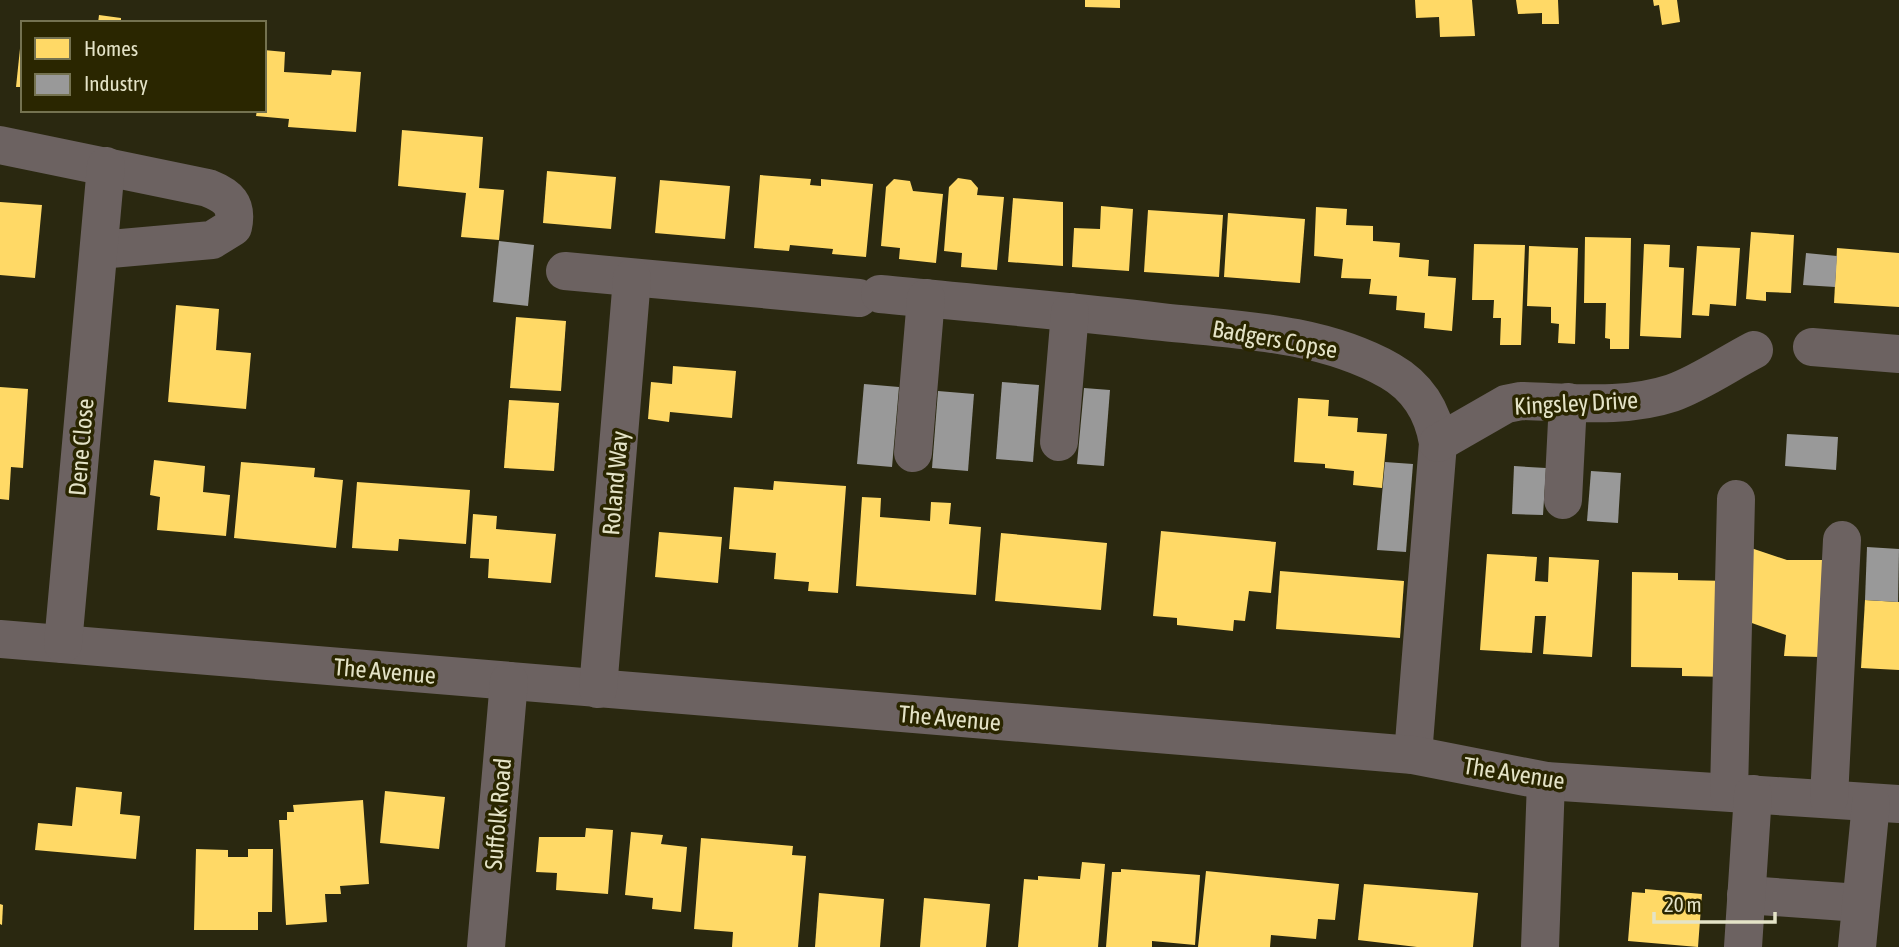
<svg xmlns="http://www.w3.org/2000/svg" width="1899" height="947" viewBox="0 0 1899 947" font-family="'Asap Condensed',sans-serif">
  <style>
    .homes { fill: #ffd966 }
    .industry { fill: #999 }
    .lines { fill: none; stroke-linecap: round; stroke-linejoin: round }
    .minor { stroke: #6c6261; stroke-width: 38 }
    .labels { text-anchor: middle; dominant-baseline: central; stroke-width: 7; stroke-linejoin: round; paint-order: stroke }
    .street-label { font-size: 24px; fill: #e4e3c7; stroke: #2a2600 }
  </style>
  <rect width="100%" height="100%" fill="#2a2810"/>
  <g class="homes">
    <polygon points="1085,0 1120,0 1120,8 1085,7"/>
    <polygon points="1415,0 1472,0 1475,36 1440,37 1439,17 1416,18"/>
    <polygon points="1516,0 1558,0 1559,24 1542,24 1542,13 1518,14"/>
    <polygon points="1653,0 1677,0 1680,22 1662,25 1659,5 1654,6"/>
    <polygon points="99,15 121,18 121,23 98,23"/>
    <polygon points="21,39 23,39 23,87 16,87"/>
    <polygon points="264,50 285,52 284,72 331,75 332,70 361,72 356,132 288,127 289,119 256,116 257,110 264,110"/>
    <polygon points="402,130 483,137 479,188 504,190 499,240 461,237 466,193 398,186"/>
    <polygon points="547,171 616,177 611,229 543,223"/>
    <polygon points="760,175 811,179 810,185 821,186 821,179 873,184 866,257 832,254 833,249 790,245 789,251 754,248"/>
    <polygon points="958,178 971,180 978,188 977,195 1004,197 997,270 961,267 962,253 944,251 949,187"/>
    <polygon points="894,179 910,181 913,191 943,194 936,263 899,259 900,248 881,246 886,187"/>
    <polygon points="660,180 730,186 725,239 655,233"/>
    <polygon points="1013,198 1063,202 1063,266 1008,262"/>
    <polygon points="0,202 42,205 35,278 0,275"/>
    <polygon points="1101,206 1133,209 1129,271 1072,267 1074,228 1100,229"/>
    <polygon points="1316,207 1347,209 1346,225 1373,226 1373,241 1400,243 1399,257 1429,260 1428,276 1456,278 1452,331 1424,328 1425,313 1396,310 1397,296 1369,294 1371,279 1341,278 1343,259 1314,256"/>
    <polygon points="1148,210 1223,215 1219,277 1144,272"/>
    <polygon points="1228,213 1305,219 1300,283 1224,277"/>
    <polygon points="1751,232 1794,235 1791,293 1766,292 1766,301 1746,299"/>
    <polygon points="1585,237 1631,238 1629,349 1610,349 1610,339 1605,338 1606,303 1584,303"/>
    <polygon points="1474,244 1525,245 1521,345 1500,345 1501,318 1493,318 1494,300 1472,300"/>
    <polygon points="1644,244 1670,245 1669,267 1684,268 1681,338 1640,336"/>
    <polygon points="1529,246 1578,248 1575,344 1558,343 1559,324 1551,323 1551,307 1527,306"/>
    <polygon points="1697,246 1740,248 1736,306 1710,304 1709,316 1692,315"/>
    <polygon points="1837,248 1899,253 1899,307 1834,303"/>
    <polygon points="176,305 219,309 216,350 251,353 246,409 168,402"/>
    <polygon points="516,317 566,321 561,391 510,388"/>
    <polygon points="673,366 736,371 732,418 670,412 669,422 648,419 651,382 672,384"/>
    <polygon points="0,387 28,389 23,468 11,467 9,500 0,499"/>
    <polygon points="1298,398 1329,400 1328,416 1358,418 1357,432 1387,434 1382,488 1353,485 1354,471 1325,468 1325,464 1294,462"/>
    <polygon points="509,400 559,403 554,471 504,468"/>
    <polygon points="154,460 205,466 203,492 230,495 226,536 157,530 160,497 150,495"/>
    <polygon points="241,462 315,468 314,477 343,480 336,548 234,538"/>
    <polygon points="774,481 846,486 838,593 808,591 809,582 774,579 776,553 729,549 734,487 773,490"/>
    <polygon points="357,482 470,490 466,544 399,539 398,551 352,548"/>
    <polygon points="862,497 881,498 880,517 930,521 931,502 951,503 949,524 981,527 976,595 856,586"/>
    <polygon points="473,514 497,516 496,529 556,534 551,583 488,578 489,559 470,558"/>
    <polygon points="1161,531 1276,542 1271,593 1249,591 1245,621 1234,620 1233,631 1177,625 1177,618 1153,616"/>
    <polygon points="659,532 722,537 718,583 655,577"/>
    <polygon points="1001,533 1107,543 1101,610 995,601"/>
    <polygon points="1751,548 1787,560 1831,560 1820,657 1784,656 1786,635 1749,622"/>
    <polygon points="1487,554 1537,557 1535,581 1548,582 1549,557 1599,560 1592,657 1543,654 1546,616 1535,616 1532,653 1480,650"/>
    <polygon points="1280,571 1404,581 1400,638 1276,629"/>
    <polygon points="1632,572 1678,573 1678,580 1731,581 1729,677 1682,676 1682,668 1631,667"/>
    <polygon points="1865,600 1899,602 1899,670 1861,668"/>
    <polygon points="76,787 122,792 120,814 140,816 136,859 35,850 38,823 72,826"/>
    <polygon points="385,791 445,797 439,849 380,843"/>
    <polygon points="363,800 369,884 340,886 341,894 325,894 327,922 286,925 279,820 287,820 287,812 294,812 293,805"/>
    <polygon points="586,828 613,830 608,894 556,890 557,873 536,872 539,837 585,837"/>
    <polygon points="631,832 663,835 661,844 687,847 681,912 652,909 653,898 625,895"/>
    <polygon points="701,838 793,846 792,855 806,856 798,947 732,947 733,932 694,929"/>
    <polygon points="196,849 228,850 228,857 248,857 248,849 273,849 272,912 258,912 258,930 194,930"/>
    <polygon points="1082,862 1105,864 1098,947 1018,947 1024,879 1038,880 1038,876 1080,879"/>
    <polygon points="1121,869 1200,875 1195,945 1152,941 1152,947 1106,947 1112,872 1121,872"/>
    <polygon points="1206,871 1339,884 1335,920 1318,919 1316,939 1271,935 1270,947 1198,947"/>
    <polygon points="1364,884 1478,893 1473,947 1417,947 1358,940"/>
    <polygon points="1645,889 1702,894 1698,947 1628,941 1632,892 1645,893"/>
    <polygon points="819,893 884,899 880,947 815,947"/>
    <polygon points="924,898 990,904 986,947 920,947"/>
    <polygon points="0,904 3,905 2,925 0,924"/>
  </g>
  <g class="industry">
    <polygon points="499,241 534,245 528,306 493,302"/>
    <polygon points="1806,253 1837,256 1835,287 1803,285"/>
    <polygon points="1002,382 1039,385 1033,462 996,459"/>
    <polygon points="864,384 899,387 892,467 857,464"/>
    <polygon points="1084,388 1110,390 1104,466 1077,464"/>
    <polygon points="938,391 974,394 968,471 932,468"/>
    <polygon points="1787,434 1838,437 1836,470 1785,466"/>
    <polygon points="1385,462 1413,464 1406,552 1377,550"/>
    <polygon points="1514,466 1546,468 1543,515 1512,514"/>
    <polygon points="1591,471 1621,473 1618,523 1587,521"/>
    <polygon points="1867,547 1899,549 1898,602 1865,600"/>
  </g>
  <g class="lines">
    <g class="minor">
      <path d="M 0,145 L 208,188 C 228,196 238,204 233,227 L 212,240 L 99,250"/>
      <polyline points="565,271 859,298"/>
      <path d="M 880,294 C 974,303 1068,311 1162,322 C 1238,330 1321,332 1390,371 C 1418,387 1433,412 1438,443 L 1413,755"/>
      <polyline points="1812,347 1899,354"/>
      <polyline points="1059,442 1070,312"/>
      <path d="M 1438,443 L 1506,404 L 1521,401 C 1571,402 1624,409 1672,393 C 1700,383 1727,364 1754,350"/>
      <polyline points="913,453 926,298"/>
      <polyline points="1563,500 1568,402"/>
      <polyline points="0,639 1413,755 1546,781 1899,804"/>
      <polyline points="63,644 106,166"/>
      <polyline points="598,689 632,278"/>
      <polyline points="1729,792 1736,499"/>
      <polyline points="1829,798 1842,540"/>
      <polyline points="1746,895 1860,903"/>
      <polyline points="486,947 509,681"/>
      <polyline points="1540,947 1546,781"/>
      <polyline points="1743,947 1753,794"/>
      <polyline points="1857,947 1871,803"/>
    </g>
  </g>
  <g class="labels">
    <g class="street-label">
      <text transform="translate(1275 339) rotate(10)">Badgers Copse</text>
      <text transform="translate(1576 403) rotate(-3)">Kingsley Drive</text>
      <text transform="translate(81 447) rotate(-85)">Dene Close</text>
      <text transform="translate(615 483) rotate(-85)">Roland Way</text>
      <text transform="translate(385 671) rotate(5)">The Avenue</text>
      <text transform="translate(950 718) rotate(5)">The Avenue</text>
      <text transform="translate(1514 773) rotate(9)">The Avenue</text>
      <text transform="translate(498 814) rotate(-85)">Suffolk Road</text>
    </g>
  </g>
  <rect x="21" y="21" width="245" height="91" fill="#2a2600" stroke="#747250" stroke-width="2"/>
  <rect x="35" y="38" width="35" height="21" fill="#ffd966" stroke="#747250" stroke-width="2"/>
  <text x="84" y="56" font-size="21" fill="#e4e3c7">Homes</text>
  <rect x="35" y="74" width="35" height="21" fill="#999999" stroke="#747250" stroke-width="2"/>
  <text x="84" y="91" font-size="21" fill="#e4e3c7">Industry</text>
  <path d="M1654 912v10h121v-10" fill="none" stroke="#e4e3c7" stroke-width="3.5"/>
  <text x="1664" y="912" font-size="21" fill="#e4e3c7" stroke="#2a2600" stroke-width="5" paint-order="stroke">20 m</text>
</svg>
